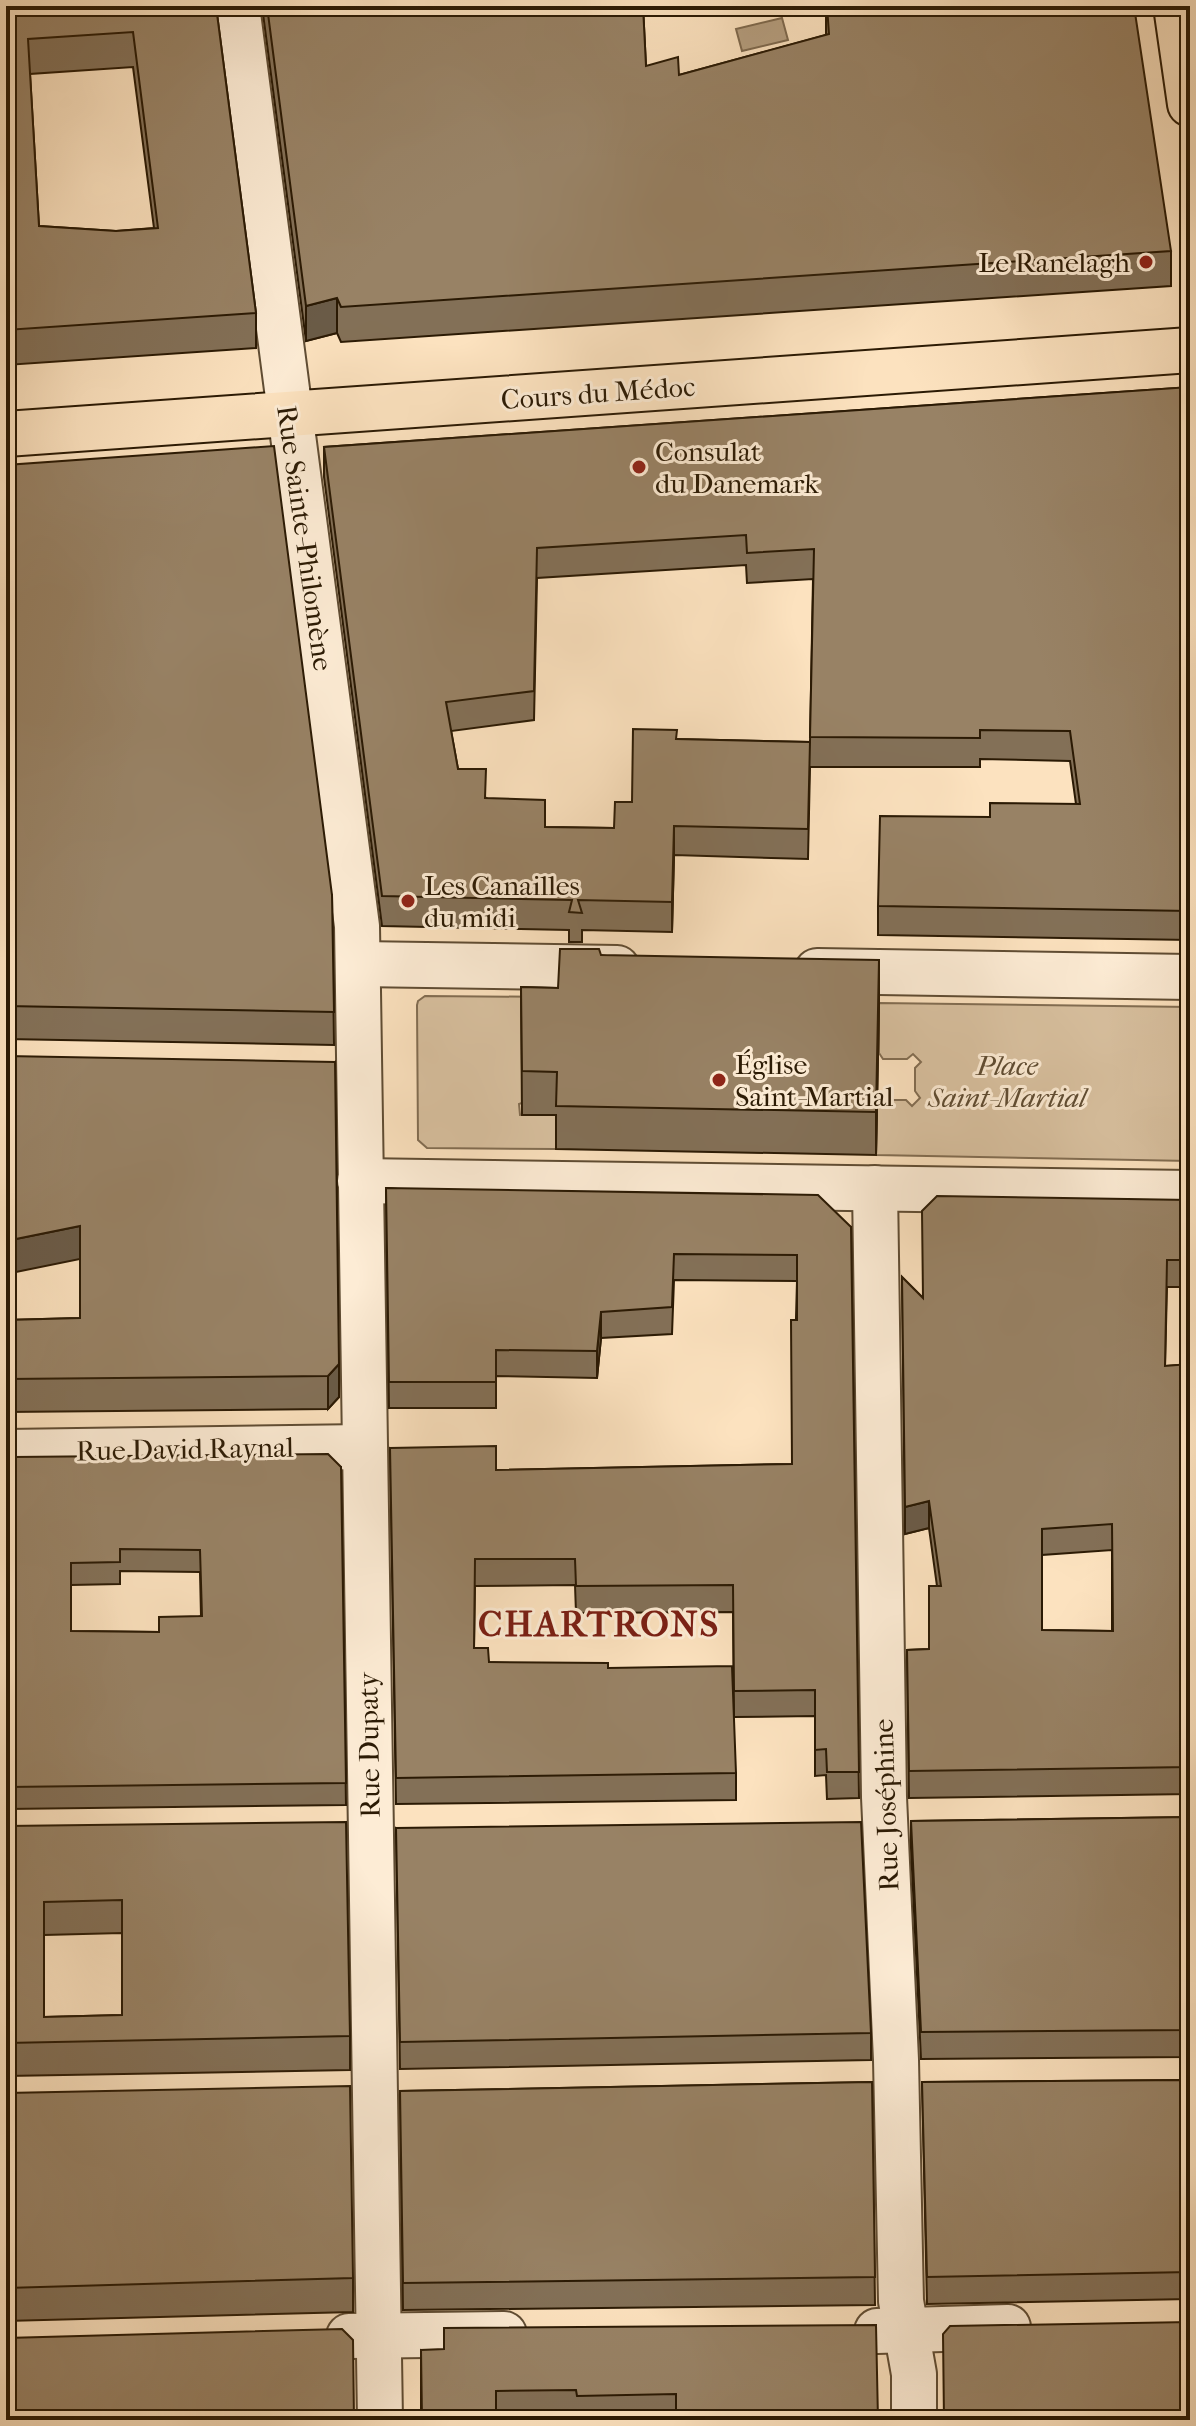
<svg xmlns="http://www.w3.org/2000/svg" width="1196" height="2426" viewBox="0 0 1196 2426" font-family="'IM FELL French Canon',serif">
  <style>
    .green { fill: #d8c09f; stroke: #826d52; stroke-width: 2 }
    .water { fill: #b59e7f; stroke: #7e694e; stroke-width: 2 }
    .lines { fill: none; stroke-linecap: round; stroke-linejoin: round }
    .minor-casing { stroke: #5f4c33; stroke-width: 48 }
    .major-casing { stroke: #2b1a04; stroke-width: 48 }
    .minor { stroke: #fdecd5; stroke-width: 44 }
    .major { stroke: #fce2bf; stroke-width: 44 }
    .wall { fill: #837057; stroke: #2b1a04; stroke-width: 2; fill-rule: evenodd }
    .shaded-wall { fill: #6a5b47; stroke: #2b1a04; stroke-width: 2 }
    .building { fill: #988265; stroke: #2b1a04; stroke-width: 2; fill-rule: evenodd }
    .poi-dot { fill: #8f2418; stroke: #fdecd5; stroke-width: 3 }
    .labels { text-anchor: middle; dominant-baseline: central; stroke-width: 6; stroke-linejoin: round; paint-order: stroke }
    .poi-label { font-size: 28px; fill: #2b1a04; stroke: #fdecd5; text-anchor: start }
    .street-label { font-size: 28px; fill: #2b1a04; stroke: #fdecd5 }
    .park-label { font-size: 28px; font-style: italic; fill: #5f4c32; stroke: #fdecd5 }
    .district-label { font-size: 36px; font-weight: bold; letter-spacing: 2px; fill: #7a1f14; stroke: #fdecd5 }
  </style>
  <rect width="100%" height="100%" fill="#fce2bf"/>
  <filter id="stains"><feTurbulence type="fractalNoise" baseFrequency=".0025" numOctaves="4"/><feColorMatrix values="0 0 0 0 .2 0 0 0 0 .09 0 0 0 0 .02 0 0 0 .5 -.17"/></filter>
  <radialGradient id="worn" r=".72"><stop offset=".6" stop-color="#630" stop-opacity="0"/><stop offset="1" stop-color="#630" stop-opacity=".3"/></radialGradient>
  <g class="green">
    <polygon points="425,996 559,997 522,1103 519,1104 520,1115 557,1112 556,1149 427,1148 418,1140 417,1005 418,1001"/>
    <polygon points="879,1003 1190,1007 1190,1161 876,1155 877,1105 882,1100 906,1100 912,1106 920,1098 915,1091 915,1068 921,1062 913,1054 907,1059 883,1059 879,1053"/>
  </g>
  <polygon class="water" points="782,18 788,40 742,51 736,29"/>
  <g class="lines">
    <defs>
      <g id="minor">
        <polyline points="237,6 357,926 380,2420"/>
        <polyline points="359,964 617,968"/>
        <polyline points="817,971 1190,977"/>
        <polyline points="360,1181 1190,1193"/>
        <polyline points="875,1188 884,1797 896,2060 901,2301 914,2374 914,2420"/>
        <polyline points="6,1452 364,1447"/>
        <polyline points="877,2331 1008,2327"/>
        <polyline points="349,2336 504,2334"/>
      </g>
      <g id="major">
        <polyline points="1176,6 1190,104"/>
        <polyline points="6,434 1190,350"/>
      </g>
    </defs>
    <use href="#minor" class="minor-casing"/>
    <use href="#major" class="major-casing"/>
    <use href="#minor" class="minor"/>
    <use href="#major" class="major"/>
  </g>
  <g class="wall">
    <path d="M 6,6 L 216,6 L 256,313 L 256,348 L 6,365 ZM 133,67 L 154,228 L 116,231 L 39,226 L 30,74 Z"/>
    <polygon points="262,6 643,6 646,66 679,75 826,35 826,6 1171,251 1171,286 341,342 337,333 306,341"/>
    <path d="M 1190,387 L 1190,940 L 878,935 L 878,906 L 990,817 L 1076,804 L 1070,761 L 980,759 L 980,767 L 810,767 L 808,859 L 674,855 L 672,932 L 582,930 L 582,942 L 569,942 L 569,930 L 382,926 L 324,477 L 324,447 ZM 746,565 L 747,583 L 813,579 L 810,742 L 677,739 L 614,828 L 545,827 L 486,798 L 458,769 L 451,731 L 534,720 L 537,578 Z"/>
    <polygon points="6,465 332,895 334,1045 6,1039"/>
    <polygon points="601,955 879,1003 876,1155 556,1149 556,1115 522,1115 521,987 558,988"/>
    <polygon points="335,1062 339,1397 328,1409 6,1412 6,1320 80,1318 80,1259"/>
    <polygon points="386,1188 851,1227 859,1798 827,1799 826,1775 815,1776 815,1716 734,1717 733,1612 576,1613 575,1585 475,1586 474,1648 489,1662 608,1668 736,1773 736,1800 396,1804 390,1448 496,1470 792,1464 797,1281 674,1280 672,1334 601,1338 597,1378 496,1376 496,1408 389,1408"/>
    <path d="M 1190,1200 L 1190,1287 L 1167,1287 L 1165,1366 L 1190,1364 L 1190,1794 L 909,1798 L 907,1650 L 929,1649 L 937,1586 L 929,1528 L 905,1534 L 902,1277 L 923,1298 ZM 1112,1550 L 1112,1631 L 1042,1630 L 1042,1555 Z"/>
    <path d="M 6,1464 L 341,1467 L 346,1805 L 7,1809 L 7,1771 L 16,1770 L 15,1693 L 6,1693 ZM 120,1571 L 200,1572 L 201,1616 L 159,1632 L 71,1631 L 71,1585 L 120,1584 Z"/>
    <polygon points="1190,1817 1190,2057 921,2059 911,1848 911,1821"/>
    <path d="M 6,1826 L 350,2036 L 350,2070 L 6,2076 ZM 122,1933 L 122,2015 L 44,2017 L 44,1935 Z"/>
    <polygon points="396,1828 871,2033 871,2060 400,2069"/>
    <polygon points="1190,2080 1190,2299 927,2304 922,2082"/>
    <polygon points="872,2082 875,2305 403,2310 400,2091"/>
    <polygon points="6,2093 353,2278 353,2312 6,2321"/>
    <polygon points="421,2350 878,2420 421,2420"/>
  </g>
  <g class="shaded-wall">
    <polygon points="337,298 337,333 306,341 306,306"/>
    <polygon points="674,826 674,855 672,932 672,902"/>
    <polygon points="879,960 879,1003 876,1155 876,1112"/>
    <polygon points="80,1226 80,1259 6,1274 6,1241"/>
    <polygon points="601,1312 601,1338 597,1378 597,1351"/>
    <polygon points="339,1364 339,1397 328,1409 328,1376"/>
    <polygon points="929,1501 929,1528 905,1534 905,1507"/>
  </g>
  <g class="building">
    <path d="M 6,6 L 216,6 L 256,313 L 6,330 ZM 133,32 L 158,228 L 116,231 L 39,226 L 28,39 Z"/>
    <polygon points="267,6 643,6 646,66 678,57 679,75 829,34 827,6 1134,6 1171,251 341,307 337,298 306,306"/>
    <polygon points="1190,387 1190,911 878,906 880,816 990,817 990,803 1080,804 1070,731 980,730 980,738 810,737 814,549 747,553 746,535 537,548 534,691 446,702 458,769 486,769 485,798 545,800 545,827 614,828 615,802 632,802 633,729 677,730 676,739 810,742 808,829 674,826 672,902 578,900 582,913 569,912 572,900 382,896 324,447"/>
    <polygon points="274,446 332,895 334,1012 6,1006 6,465"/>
    <polygon points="560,949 599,949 601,955 879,960 876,1112 556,1106 557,1072 522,1071 521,987 558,988"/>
    <polygon points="6,1056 335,1062 339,1364 328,1376 6,1379 6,1320 80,1318 80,1226 6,1241"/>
    <polygon points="386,1188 818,1195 851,1227 859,1772 827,1772 826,1749 815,1750 815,1690 734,1691 733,1585 576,1586 575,1559 475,1559 474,1648 488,1648 489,1662 608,1663 608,1668 732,1666 736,1773 396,1778 390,1448 496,1446 496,1470 792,1464 791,1320 797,1320 797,1255 674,1254 672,1307 601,1312 597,1351 496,1350 496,1382 389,1382"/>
    <path d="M 937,1196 L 1190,1200 L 1190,1260 L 1167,1260 L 1165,1366 L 1190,1364 L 1190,1767 L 909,1771 L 907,1650 L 929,1649 L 929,1586 L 941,1586 L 929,1501 L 905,1507 L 902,1277 L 923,1298 L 922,1211 ZM 1112,1524 L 1113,1631 L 1042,1630 L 1042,1529 Z"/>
    <path d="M 328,1454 L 341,1467 L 346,1783 L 7,1787 L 7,1771 L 16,1770 L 15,1672 L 6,1672 L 6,1464 L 13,1457 ZM 120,1549 L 200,1550 L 202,1616 L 159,1617 L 159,1632 L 71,1631 L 71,1563 L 120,1562 Z"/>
    <polygon points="1190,1817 1190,2030 921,2032 911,1821"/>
    <path d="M 346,1822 L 350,2036 L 6,2043 L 6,1826 ZM 122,1900 L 122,2015 L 44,2017 L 44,1902 Z"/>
    <polygon points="861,1822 871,2033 400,2042 396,1828"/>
    <polygon points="1190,2080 1190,2272 927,2277 922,2082"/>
    <polygon points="872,2082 875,2277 403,2283 400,2091"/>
    <polygon points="350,2086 353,2278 6,2288 6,2093"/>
    <polygon points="1190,2322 1190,2420 944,2420 943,2334 950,2326"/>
    <polygon points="876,2325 878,2420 676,2420 676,2394 577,2396 576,2390 496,2391 496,2420 422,2420 421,2350 444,2349 444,2328"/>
    <polygon points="342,2329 353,2340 354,2420 6,2420 6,2338"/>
  </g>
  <g class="poi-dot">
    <circle cx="1146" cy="262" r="8"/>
    <circle cx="639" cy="467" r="8"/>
    <circle cx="408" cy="901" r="8"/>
    <circle cx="719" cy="1080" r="8"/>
  </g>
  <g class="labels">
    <g class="poi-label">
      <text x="1130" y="262" text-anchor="end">Le Ranelagh</text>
      <text x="655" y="451">Consulat<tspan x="655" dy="32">du Danemark</tspan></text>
      <text x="424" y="885">Les Canailles<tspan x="424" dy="32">du midi</tspan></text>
      <text x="735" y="1064">Église<tspan x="735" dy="32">Saint-Martial</tspan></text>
    </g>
    <g class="street-label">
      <text transform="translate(598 393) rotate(-4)">Cours du Médoc</text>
      <text transform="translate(305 538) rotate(82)">Rue Sainte-Philomène</text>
      <text transform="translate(185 1449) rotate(-1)">Rue David Raynal</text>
      <text transform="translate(369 1745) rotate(-91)">Rue Dupaty</text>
      <text transform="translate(886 1805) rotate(-92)">Rue Joséphine</text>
    </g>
    <g class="park-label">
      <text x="1007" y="1065">Place<tspan x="1007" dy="32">Saint-Martial</tspan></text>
    </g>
    <g class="district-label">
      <text x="599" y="1624">CHARTRONS</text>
    </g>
  </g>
  <rect width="1196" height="2426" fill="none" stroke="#fce2bf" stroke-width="32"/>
  <rect x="8" y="8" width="1180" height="2410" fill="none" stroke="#2b1a04" stroke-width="4"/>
  <rect x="16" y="16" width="1164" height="2394" fill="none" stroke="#2b1a04" stroke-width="2"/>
  <rect width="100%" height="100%" filter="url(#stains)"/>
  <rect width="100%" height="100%" fill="url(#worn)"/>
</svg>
